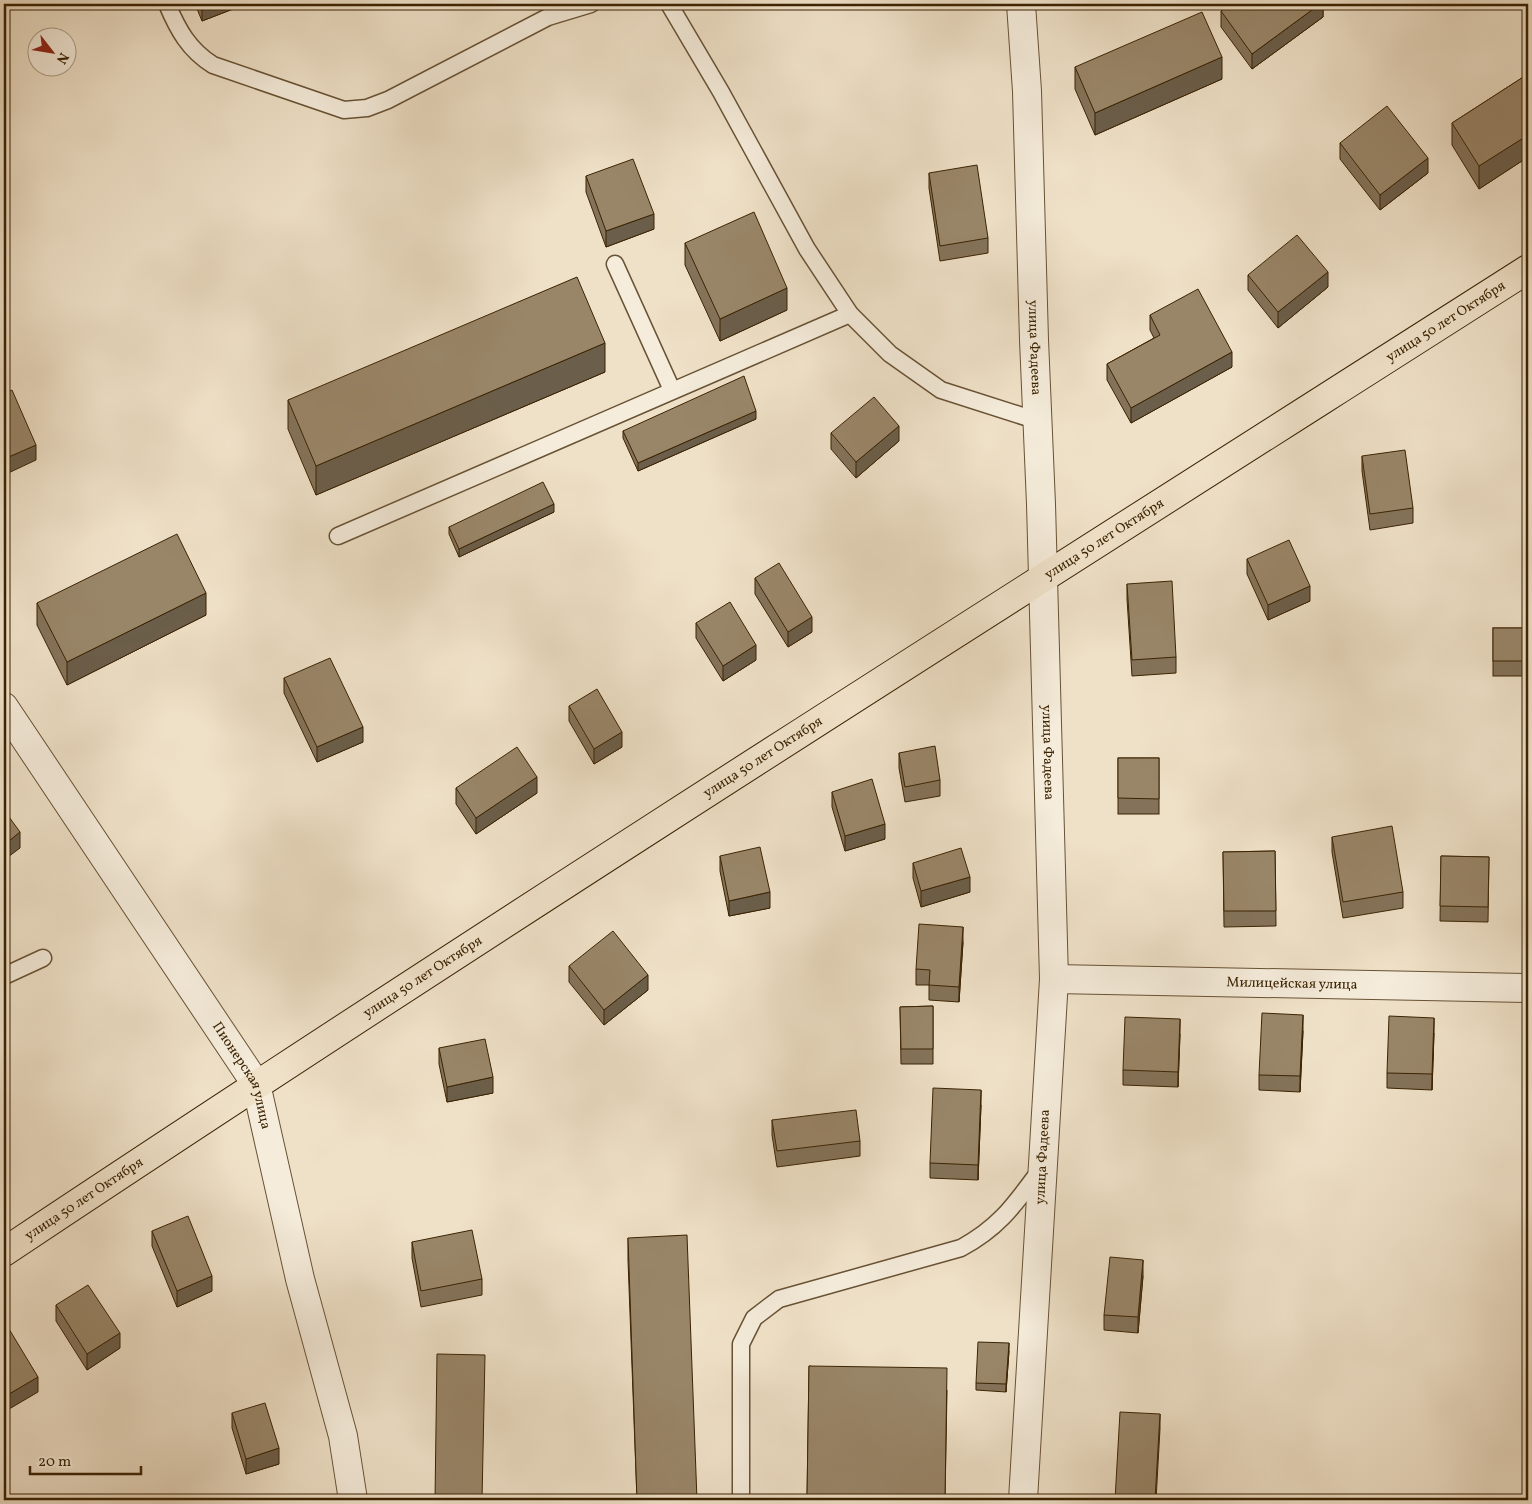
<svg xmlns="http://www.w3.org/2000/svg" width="1532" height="1504" viewBox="0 0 1532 1504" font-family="Vollkorn,serif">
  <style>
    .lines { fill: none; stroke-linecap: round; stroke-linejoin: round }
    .lane-casing { stroke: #685234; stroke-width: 19 }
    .street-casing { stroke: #685234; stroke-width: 30 }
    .primary-casing { stroke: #3b2302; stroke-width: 30 }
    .lane { stroke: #f5ecdb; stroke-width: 16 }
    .street { stroke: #f5ecdb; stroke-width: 28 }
    .primary { stroke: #efe1c8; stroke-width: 28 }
    .wall { fill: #84735a; stroke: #3b2302 }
    .shaded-wall { fill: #6b5e4a; stroke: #3b2302 }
    .building { fill: #998669; stroke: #3b2302 }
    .labels { text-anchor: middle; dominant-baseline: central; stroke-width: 4; stroke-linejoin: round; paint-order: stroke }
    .street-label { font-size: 14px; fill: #3b2302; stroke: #f5ecdb }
  </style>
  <rect width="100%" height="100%" fill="#efe1c8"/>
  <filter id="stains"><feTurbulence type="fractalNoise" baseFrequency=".004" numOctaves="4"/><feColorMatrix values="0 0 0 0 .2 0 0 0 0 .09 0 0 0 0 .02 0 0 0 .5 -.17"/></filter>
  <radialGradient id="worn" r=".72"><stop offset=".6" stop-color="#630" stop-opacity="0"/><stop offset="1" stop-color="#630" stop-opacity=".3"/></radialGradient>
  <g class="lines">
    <defs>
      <g id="lane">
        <path d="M 167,4 C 178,30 189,50 213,65 L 344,110 L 367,108 L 388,100 L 548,17 L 591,4"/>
        <polyline points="669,4 721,92 807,249 850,314 890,354 941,390 1038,421"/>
        <polyline points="615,264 672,390"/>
        <polyline points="338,536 850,314"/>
        <polyline points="4,976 43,958"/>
        <path d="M 741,1500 L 741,1344 L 754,1318 L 779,1299 L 961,1248 C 1000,1227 1015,1204 1041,1169"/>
      </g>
      <g id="street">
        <path id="s1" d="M 1021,4 L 1027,91 L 1034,340 L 1041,504 L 1054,979 L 1023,1500"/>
        <path id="s2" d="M 4,707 L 256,1084 L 300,1279 L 343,1436 L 353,1500"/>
        <path id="s3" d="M 1054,979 L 1528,988"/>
      </g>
      <g id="primary">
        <path id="s4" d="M 4,1252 C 507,917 1018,594 1528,269"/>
      </g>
    </defs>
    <use href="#lane" class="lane-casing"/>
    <use href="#street" class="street-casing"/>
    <use href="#primary" class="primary-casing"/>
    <use href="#lane" class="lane"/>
    <use href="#street" class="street"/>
    <use href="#primary" class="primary"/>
  </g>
  <g class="wall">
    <polygon points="195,4 246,4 202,21"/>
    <polygon points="1323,4 1323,17 1252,69 1221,27 1221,11"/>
    <polygon points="1075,67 1222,79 1095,135 1075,89"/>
    <polygon points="1528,74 1528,157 1479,189 1452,145 1452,123"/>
    <polygon points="1340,143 1428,173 1380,210 1340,159"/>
    <polygon points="929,173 988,238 988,253 940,261 929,188"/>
    <polygon points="586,176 654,229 606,247 586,192"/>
    <polygon points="685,243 787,310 720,341 685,265"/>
    <polygon points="1248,275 1328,287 1278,328 1248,290"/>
    <polygon points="1150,315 1232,367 1131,423 1107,380 1107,364 1154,338 1150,330"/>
    <polygon points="605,372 316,495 288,429 288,400"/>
    <polygon points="756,419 638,471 623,438 623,431"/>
    <polygon points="831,433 899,441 856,478 831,449"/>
    <polygon points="1362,456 1413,508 1413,523 1370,530 1362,471"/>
    <polygon points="554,512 459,557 449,534 449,527"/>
    <polygon points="1247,559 1310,601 1268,620 1247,574"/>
    <polygon points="755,578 812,632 788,647 755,594"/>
    <polygon points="1127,584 1176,657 1176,673 1132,676 1127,599"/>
    <polygon points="37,603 206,615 67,685 37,625"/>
    <polygon points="696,623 756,660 723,681 696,638"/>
    <rect x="1493" y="628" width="35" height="48"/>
    <polygon points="284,678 363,742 317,762 284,693"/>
    <polygon points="569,706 622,747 594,764 569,721"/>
    <polygon points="899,753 940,780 940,796 905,802 899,768"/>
    <rect x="1118" y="758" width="41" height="56"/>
    <polygon points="456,788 537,793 476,834 456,804"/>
    <polygon points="832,792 885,839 845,851 832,807"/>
    <polygon points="1332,837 1403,892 1403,908 1343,918 1332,852"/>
    <polygon points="1275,851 1276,926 1224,927 1223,852"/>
    <polygon points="720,856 770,908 729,916 720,871"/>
    <polygon points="1441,856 1489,857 1488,922 1440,921"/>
    <polygon points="913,863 970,892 921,907 913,878"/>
    <polygon points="963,942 959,1002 929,1000 929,985 916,985 916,969"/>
    <polygon points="569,966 648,990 604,1025 569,982"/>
    <polygon points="933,1006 933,1064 901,1064 900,1007"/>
    <polygon points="1303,1031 1300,1092 1259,1090 1259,1075"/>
    <polygon points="1434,1033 1432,1090 1387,1088 1387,1073"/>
    <polygon points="1180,1034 1178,1087 1123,1085 1123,1070"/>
    <polygon points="439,1048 493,1093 447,1102 439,1064"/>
    <polygon points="981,1105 978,1180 930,1178 930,1163"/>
    <polygon points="772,1120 860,1141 860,1156 777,1167 772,1135"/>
    <polygon points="152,1231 212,1291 177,1307 152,1246"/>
    <polygon points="628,1238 697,1500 637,1500 628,1260"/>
    <polygon points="412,1242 482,1279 482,1295 421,1307 412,1258"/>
    <polygon points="1528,1242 1528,1302 1525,1302 1525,1286"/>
    <polygon points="1143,1276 1138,1333 1104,1330 1104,1315"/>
    <polygon points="56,1305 120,1348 87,1370 56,1321"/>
    <polygon points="1009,1351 1006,1392 976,1390 976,1383"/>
    <polygon points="809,1366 947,1390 945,1500 807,1500"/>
    <polygon points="232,1413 279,1464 246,1474 232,1428"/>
  </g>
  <g class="shaded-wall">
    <polygon points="208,4 246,4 202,21 202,6"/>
    <polygon points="1320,4 1323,4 1323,17 1252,69 1252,54"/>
    <polygon points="1222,57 1222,79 1095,135 1095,113"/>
    <polygon points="1528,135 1528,157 1479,189 1479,166"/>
    <polygon points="1428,158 1428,173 1380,210 1380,195"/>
    <polygon points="654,214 654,229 606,247 606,231"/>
    <polygon points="1328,272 1328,287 1278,328 1278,312"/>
    <polygon points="787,288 787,310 720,341 720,319"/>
    <polygon points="605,343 605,372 316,495 316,466"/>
    <polygon points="1232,352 1232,367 1131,423 1131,408"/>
    <polygon points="756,411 756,419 638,471 638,463"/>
    <polygon points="899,426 899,441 856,478 856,462"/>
    <polygon points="36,445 36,460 4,475 4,459"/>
    <polygon points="554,504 554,512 459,557 459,549"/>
    <polygon points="1310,586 1310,601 1268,620 1268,605"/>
    <polygon points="206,593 206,615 67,685 67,662"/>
    <polygon points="812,617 812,632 788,647 788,632"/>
    <polygon points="756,645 756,660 723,681 723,666"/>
    <polygon points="363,727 363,742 317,762 317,747"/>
    <polygon points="622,732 622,747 594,764 594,749"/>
    <polygon points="537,777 537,793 476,834 476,818"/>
    <polygon points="885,824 885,839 845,851 845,836"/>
    <polygon points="20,832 20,848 4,860 4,845"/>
    <polygon points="970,877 970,892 921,907 921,891"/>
    <polygon points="770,892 770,908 729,916 729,901"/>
    <polygon points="963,927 963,942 959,1002 959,987"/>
    <polygon points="648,975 648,990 604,1025 604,1010"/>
    <polygon points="1303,1015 1303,1031 1300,1092 1300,1076"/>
    <polygon points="1434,1018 1434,1033 1432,1090 1432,1074"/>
    <polygon points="1180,1019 1180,1034 1178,1087 1178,1072"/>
    <polygon points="493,1077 493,1093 447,1102 447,1087"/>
    <polygon points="981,1090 981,1105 978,1180 978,1165"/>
    <polygon points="1143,1260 1143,1276 1138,1333 1138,1317"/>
    <polygon points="212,1276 212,1291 177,1307 177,1291"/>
    <polygon points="120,1333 120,1348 87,1370 87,1354"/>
    <polygon points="1009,1343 1009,1351 1006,1392 1006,1384"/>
    <polygon points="38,1377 38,1392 4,1412 4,1397"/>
    <polygon points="1160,1414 1160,1429 1156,1500 1155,1500"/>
    <polygon points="279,1448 279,1464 246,1474 246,1459"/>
  </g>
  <g class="building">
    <polygon points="201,4 208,4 202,6"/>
    <polygon points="1232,4 1320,4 1252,54 1221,11"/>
    <polygon points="1202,12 1222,57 1095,113 1075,67"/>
    <polygon points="1528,74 1528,135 1479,166 1452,123"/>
    <polygon points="1387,106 1428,158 1380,195 1340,143"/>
    <polygon points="633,159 654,214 606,231 586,176"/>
    <polygon points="977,165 988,238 940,246 929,173"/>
    <polygon points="754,212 787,288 720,319 685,243"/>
    <polygon points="1297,235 1328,272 1278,312 1248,275"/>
    <polygon points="577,277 605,343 316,466 288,400"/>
    <polygon points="1198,289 1232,352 1131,408 1107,364 1160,335 1150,315"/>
    <polygon points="744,376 756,411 638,463 623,431"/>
    <polygon points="12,390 36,445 4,459 4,394"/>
    <polygon points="874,397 899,426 856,462 831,433"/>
    <polygon points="1405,450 1413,508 1370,514 1362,456"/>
    <polygon points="543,482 554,504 459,549 449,527"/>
    <polygon points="177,534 206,593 67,662 37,603"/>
    <polygon points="1289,540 1310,586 1268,605 1247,559"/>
    <polygon points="779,563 812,617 788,632 755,578"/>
    <polygon points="1172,581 1176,657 1132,660 1127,584"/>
    <polygon points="730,602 756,645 723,666 696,623"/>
    <rect x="1493" y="628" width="35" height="33"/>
    <polygon points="330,658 363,727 317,747 284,678"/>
    <polygon points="597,689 622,732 594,749 569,706"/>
    <polygon points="935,746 940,780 905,787 899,753"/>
    <polygon points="517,747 537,777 476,818 456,788"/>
    <polygon points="1118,758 1159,758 1159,799 1118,798"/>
    <polygon points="872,779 885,824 845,836 832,792"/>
    <polygon points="4,810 20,832 4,845"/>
    <polygon points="1392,826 1403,892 1343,902 1332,837"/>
    <polygon points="760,847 770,892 729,901 720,856"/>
    <polygon points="961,848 970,877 921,891 913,863"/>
    <polygon points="1275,851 1276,911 1224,911 1223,852"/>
    <polygon points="1441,856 1489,857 1488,907 1440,906"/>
    <polygon points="919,924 963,927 959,987 929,985 930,970 916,969"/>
    <polygon points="613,931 648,975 604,1010 569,966"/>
    <polygon points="933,1006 933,1049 901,1049 900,1007"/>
    <polygon points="1262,1013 1303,1015 1300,1076 1259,1075"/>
    <polygon points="1389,1016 1434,1018 1432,1074 1387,1073"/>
    <polygon points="1125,1017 1180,1019 1178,1072 1123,1070"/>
    <polygon points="485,1039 493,1077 447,1087 439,1048"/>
    <polygon points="933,1088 981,1090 978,1165 930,1163"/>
    <polygon points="856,1110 860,1141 777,1151 772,1120"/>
    <polygon points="188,1216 212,1276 177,1291 152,1231"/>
    <polygon points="472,1230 482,1279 421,1291 412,1242"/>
    <polygon points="687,1235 697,1500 637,1500 628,1238"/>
    <polygon points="1528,1242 1528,1287 1525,1286"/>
    <polygon points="1110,1257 1143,1260 1138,1317 1104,1315"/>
    <polygon points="88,1285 120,1333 87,1354 56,1305"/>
    <polygon points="6,1324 38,1377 4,1397 4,1325"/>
    <polygon points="978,1342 1009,1343 1006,1384 976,1383"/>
    <polygon points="437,1354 485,1355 482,1500 435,1500"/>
    <polygon points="809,1366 947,1368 945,1498 807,1496"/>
    <polygon points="265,1403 279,1448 246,1459 232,1413"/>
    <polygon points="1120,1412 1160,1414 1155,1500 1115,1500"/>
  </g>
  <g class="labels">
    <g class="street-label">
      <text stroke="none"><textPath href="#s4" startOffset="1716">улица 50 лет Октября</textPath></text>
      <text stroke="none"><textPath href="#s1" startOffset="344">улица Фадеева</textPath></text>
      <text stroke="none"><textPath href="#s4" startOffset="1311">улица 50 лет Октября</textPath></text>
      <text stroke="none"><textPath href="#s1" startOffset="749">улица Фадеева</textPath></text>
      <text stroke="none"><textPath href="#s4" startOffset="906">улица 50 лет Октября</textPath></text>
      <text stroke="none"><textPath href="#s4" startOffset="501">улица 50 лет Октября</textPath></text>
      <text stroke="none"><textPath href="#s3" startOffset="238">Милицейская улица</textPath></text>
      <text stroke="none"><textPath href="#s2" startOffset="440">Пионерская улица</textPath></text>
      <text transform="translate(1043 1157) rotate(-87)">улица Фадеева</text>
      <text stroke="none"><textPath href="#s4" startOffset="96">улица 50 лет Октября</textPath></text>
    </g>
  </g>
  <rect width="1532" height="1504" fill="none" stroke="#efe1c8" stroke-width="20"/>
  <rect x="5" y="5" width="1522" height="1494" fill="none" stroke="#3b2302" stroke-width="2.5"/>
  <rect x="10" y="10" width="1512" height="1484" fill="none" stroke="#3b2302"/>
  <g transform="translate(52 52) rotate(121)"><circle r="24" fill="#f5ecdb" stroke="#ab9c84"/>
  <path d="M0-4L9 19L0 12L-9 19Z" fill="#8f2418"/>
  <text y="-8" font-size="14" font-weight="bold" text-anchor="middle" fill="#3b2302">N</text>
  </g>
  <path d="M30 1466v8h111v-8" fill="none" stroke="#3b2302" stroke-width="2.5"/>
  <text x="38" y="1466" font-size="15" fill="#3b2302" stroke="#f5ecdb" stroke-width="4" paint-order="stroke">20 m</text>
  <rect width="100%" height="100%" filter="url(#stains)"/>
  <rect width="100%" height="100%" fill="url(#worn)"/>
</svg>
